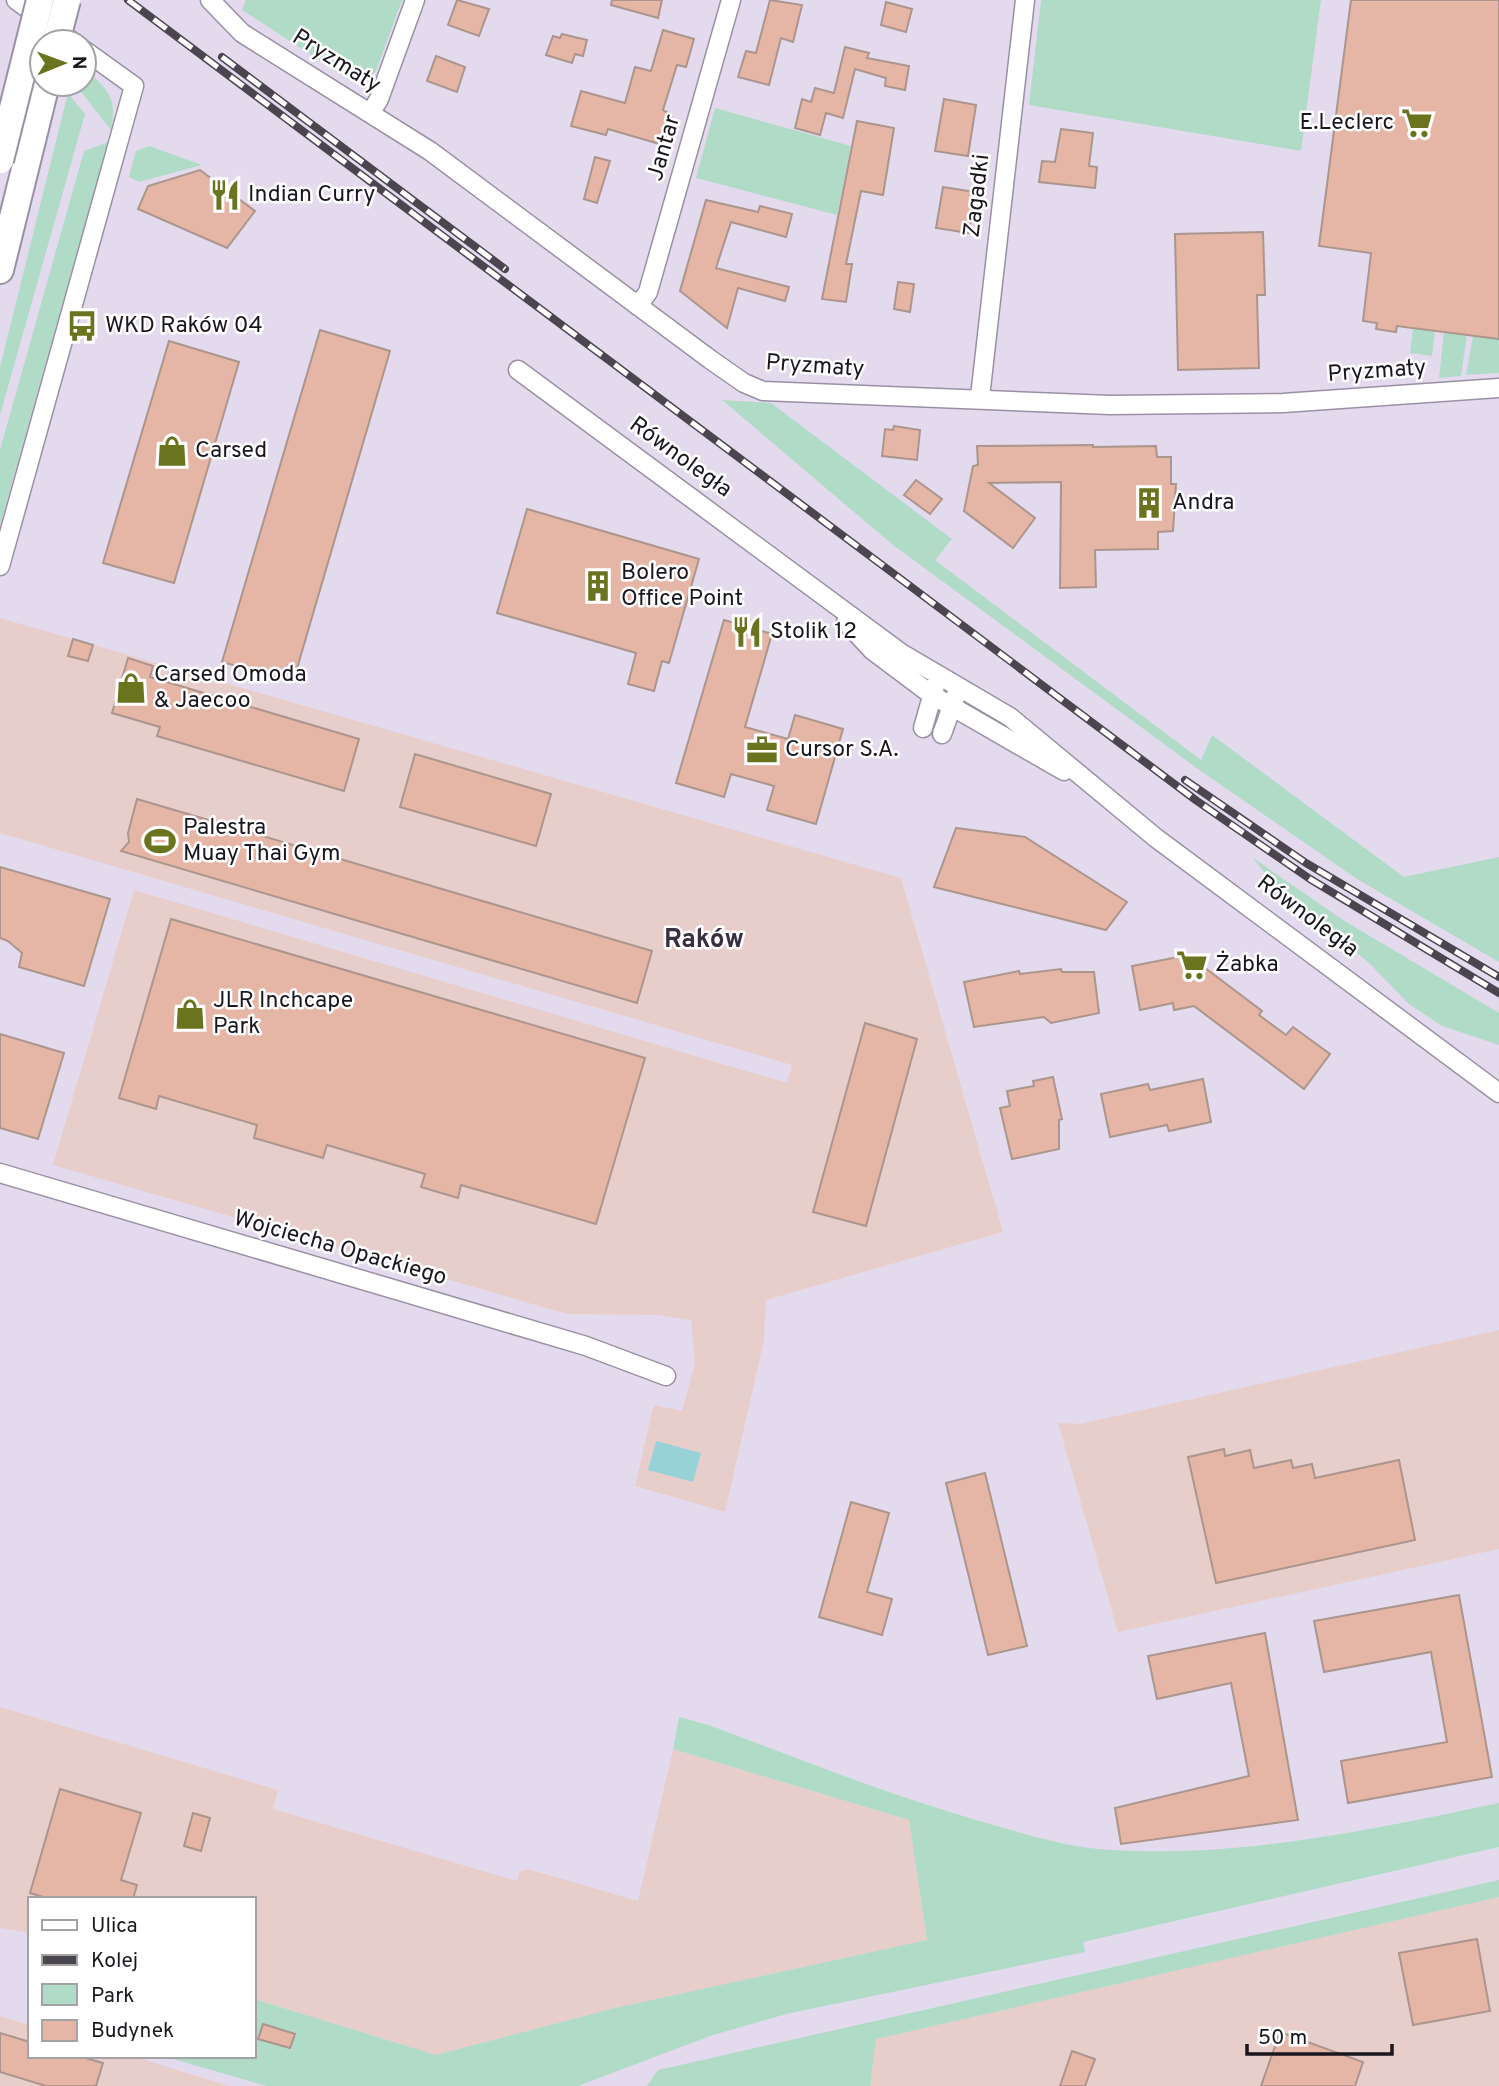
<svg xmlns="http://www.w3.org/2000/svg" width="1499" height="2086" viewBox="0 0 1499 2086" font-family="Overpass,sans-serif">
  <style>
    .industrial { fill: #e8cecb }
    .green { fill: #afdbc7 }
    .water { fill: #98d2d9 }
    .building { fill: #e5b5a5; stroke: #ab958d; stroke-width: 2 }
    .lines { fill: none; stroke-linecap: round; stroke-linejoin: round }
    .minor-casing { stroke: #9a90a3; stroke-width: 21 }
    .primary-casing { stroke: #9a90a3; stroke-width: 30 }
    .minor { stroke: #fff; stroke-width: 18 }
    .primary { stroke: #fff; stroke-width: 26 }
    .rail-casing { stroke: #4a454f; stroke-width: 8 }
    .rail { stroke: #fff; stroke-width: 5; stroke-dasharray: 16; stroke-linecap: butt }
    .primary-bridge-casing { stroke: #9a90a3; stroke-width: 30; stroke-linecap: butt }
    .primary-bridge { stroke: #fff; stroke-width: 26 }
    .labels { text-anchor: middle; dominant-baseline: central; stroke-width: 5; stroke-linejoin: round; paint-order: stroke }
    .street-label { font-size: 23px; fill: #19161d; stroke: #fff }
    .poi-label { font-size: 23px; fill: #19161d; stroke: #fff; text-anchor: start }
    .quarter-label { font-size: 26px; font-weight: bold; fill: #383040; stroke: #fff }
  </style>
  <rect width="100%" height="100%" fill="#e4daee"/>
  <g class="industrial">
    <polygon points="0,618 901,878 1003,1232 766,1300 764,1340 725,1512 635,1486 653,1408 654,1405 682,1411 695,1364 691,1320 657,1315 567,1314 53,1165 134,890 787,1083 792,1065 0,833"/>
    <polygon points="1499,1330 1499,1549 1118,1632 1058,1423 1080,1424"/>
    <polygon points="0,1707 278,1790 273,1809 517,1881 520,1871 528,1869 638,1901 673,1749 909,1820 927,1940 615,2008 436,2055 254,1999 254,1899 30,1899 30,1933 0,1928"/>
    <polygon points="1499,1897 1499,2086 870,2086 875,2039"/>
    <polygon points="0,2016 30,2025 30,2056 132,2056 229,2086 0,2086"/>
  </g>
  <g class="green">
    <polygon points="246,0 402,0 376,71 364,83 351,81 242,10"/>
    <polygon points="1041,0 1321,0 1301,151 1029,105"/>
    <path d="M 84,70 C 108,87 118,100 111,130 L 75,84 L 84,84 Z"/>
    <polygon points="68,93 85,114 0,415 0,367"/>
    <polygon points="715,108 851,146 837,215 696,178"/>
    <polygon points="108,142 0,525 0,450 84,151"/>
    <polygon points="149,146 202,165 139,182 129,177 136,151"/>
    <polygon points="1413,328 1435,331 1432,356 1410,353"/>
    <polygon points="1444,332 1467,335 1461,376 1439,378"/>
    <polygon points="1473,336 1499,339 1499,373 1466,375"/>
    <polygon points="722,400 771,403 952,539 935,560 1201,760 1212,735 1404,877 1499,857 1499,962 1357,879 1198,769 893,545"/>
    <polygon points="1253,858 1343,920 1499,1013 1499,1045 1442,1026 1409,1004 1369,963 1313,916 1283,896"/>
    <path d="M 679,1717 L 709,1725 C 802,1760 894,1797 990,1824 C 1025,1834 1063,1846 1099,1849 C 1231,1860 1370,1830 1499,1803 L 1499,1847 L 1083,1942 L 1085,1952 L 786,2014 L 710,2036 L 578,2086 L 266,2086 L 163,2056 L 254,2056 L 254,1999 L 436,2055 L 615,2008 L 927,1940 L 909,1820 L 673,1749 Z"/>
    <polygon points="1499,1880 1499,1897 876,2039 870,2086 647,2086 658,2070"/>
  </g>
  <polygon class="water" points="656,1441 701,1453 693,1482 648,1470"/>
  <g class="building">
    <polygon points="457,0 489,9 479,36 448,25"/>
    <polygon points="612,0 662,0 658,18 611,5"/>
    <polygon points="770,0 802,5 793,42 781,38 769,85 738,77 746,51 756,53"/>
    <polygon points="1351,0 1499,0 1499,339 1397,326 1396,332 1376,329 1377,323 1363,321 1371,253 1319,246"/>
    <polygon points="886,2 912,9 906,32 881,25"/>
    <polygon points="663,30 694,39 686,67 677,65 663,110 672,115 663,145 608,129 606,135 571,126 581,91 625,103 635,67 651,71"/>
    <polygon points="562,34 587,40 583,56 575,54 572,63 546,55 553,36 560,38"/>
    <polygon points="845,47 869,53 867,58 909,66 905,90 885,86 886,78 855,69 843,118 826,113 820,135 795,128 802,99 811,102 815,88 834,93"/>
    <polygon points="436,56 465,67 457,92 427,81"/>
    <polygon points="944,99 976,105 968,156 935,151"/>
    <polygon points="857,121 894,128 883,195 861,191 846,264 852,264 846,302 822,299"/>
    <polygon points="1061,129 1093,133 1089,166 1097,167 1095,188 1039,182 1042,161 1055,162"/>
    <polygon points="595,157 610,161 597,203 584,199"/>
    <polygon points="200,170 255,211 227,248 138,209 148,186"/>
    <polygon points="943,187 975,192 969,233 936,228"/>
    <polygon points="706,200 758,212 760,206 792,214 786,237 731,222 716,268 789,287 785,301 738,288 727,328 680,291"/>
    <polygon points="1263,232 1265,295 1257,295 1259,368 1178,370 1175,234"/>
    <polygon points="898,282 914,284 910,312 894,309"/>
    <polygon points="320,330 390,351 293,682 222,662"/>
    <polygon points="169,341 239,362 174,583 103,563"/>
    <polygon points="894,426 920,430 917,460 882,456 885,429 893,430"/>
    <polygon points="1093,445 1093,447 1156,446 1157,457 1171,457 1171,484 1176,484 1173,531 1158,532 1158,549 1095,550 1096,587 1060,588 1061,482 989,483 1035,518 1013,548 964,511 973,466 978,465 977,446"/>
    <polygon points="916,480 942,499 930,514 904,495"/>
    <polygon points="527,509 699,559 669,663 662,661 654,691 628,684 636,653 497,613"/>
    <polygon points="724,620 772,634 745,727 788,739 795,715 843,729 816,824 767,810 774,786 731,774 724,797 676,783"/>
    <polygon points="73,639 93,645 88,661 68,656"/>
    <polygon points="128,658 153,666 150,677 359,739 344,791 157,736 160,727 112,713"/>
    <polygon points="415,754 551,794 536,846 400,807"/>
    <polygon points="137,799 652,951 637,1003 121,851 129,842 128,833"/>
    <polygon points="956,828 1025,837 1127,902 1106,930 934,887"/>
    <polygon points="0,867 110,899 84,986 19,967 22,953 8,941 0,938"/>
    <polygon points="171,919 645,1058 596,1224 461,1185 458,1198 421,1187 425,1174 327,1145 323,1158 254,1138 257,1125 159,1096 156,1109 119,1098"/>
    <polygon points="1188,955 1262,1011 1259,1015 1286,1035 1293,1027 1330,1054 1304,1089 1194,1006 1174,1010 1173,1003 1140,1010 1132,966"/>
    <polygon points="1061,969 1062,972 1094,972 1099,1013 1051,1023 1044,1017 974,1027 964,982 1019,971 1020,974"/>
    <polygon points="865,1023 917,1039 866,1226 813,1212"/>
    <polygon points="0,1034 64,1053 38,1139 0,1128"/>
    <polygon points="1053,1077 1062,1119 1059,1120 1059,1149 1012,1159 1000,1108 1010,1106 1007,1091 1034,1086 1033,1081"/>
    <polygon points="1203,1079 1211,1122 1169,1131 1167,1125 1110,1137 1101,1094 1148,1084 1150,1090"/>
    <polygon points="1224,1449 1225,1456 1250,1450 1254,1468 1291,1460 1293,1468 1312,1464 1315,1478 1399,1460 1415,1540 1216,1583 1188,1457"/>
    <polygon points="985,1473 1027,1646 988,1655 946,1483"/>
    <polygon points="851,1502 889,1513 867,1592 892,1599 882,1635 819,1617"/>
    <polygon points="1459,1595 1492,1777 1348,1803 1341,1761 1447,1742 1431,1652 1324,1672 1314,1621"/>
    <polygon points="1265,1633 1298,1820 1121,1844 1115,1808 1249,1776 1231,1683 1157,1699 1148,1656"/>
    <polygon points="60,1789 141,1813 121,1880 137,1885 133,1899 50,1899 30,1893"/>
    <polygon points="193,1813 210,1818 201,1851 184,1846"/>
    <polygon points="1477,1939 1490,2011 1413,2025 1399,1953"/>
    <polygon points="263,2024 295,2034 290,2048 258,2039"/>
    <polygon points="1280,2032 1363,2062 1355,2086 1261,2086"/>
    <polygon points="0,2033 30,2042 30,2056 78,2056 103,2063 96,2086 46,2086 0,2072"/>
    <polygon points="1072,2051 1095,2059 1085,2086 1060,2086"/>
  </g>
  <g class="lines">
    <defs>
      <g id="minor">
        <polyline points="16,0 73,42"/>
        <polyline points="210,0 242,33 430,151 711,360 744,383 763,391 1110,405 1283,403 1499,388"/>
        <polyline points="371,112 379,99 415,0"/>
        <polyline points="638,306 648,292 731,0"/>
        <polyline points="518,370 901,653 1010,717 1156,838 1499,1093"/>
        <polyline points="980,397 1025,0"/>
        <polyline points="0,566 134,86 84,50"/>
        <polyline points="846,622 872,650 932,695 1064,771"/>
        <polyline points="923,728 935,686"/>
        <polyline points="942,734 956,695"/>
        <polyline points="0,1173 586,1346 666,1376"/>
      </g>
      <polyline id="primary" points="0,270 46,84"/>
    </defs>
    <use href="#minor" class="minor-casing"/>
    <use href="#primary" class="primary-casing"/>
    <use href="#minor" class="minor"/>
    <use href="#primary" class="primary"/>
    <defs>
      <g id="rail">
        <polyline points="128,0 1197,801 1310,879 1499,993"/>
        <polyline points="222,57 505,269"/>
        <polyline points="1185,780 1306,863 1499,977"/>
      </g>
    </defs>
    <use href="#rail" class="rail-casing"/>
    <use href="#rail" class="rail"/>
    <defs>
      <g id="primary-bridge">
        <polyline points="56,42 67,0"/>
        <polyline points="0,160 40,0"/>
      </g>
    </defs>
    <use href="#primary-bridge" class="primary-bridge-casing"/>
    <use href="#primary-bridge" class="primary-bridge"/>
  </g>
  <defs>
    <symbol id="supermarket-bare" viewBox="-9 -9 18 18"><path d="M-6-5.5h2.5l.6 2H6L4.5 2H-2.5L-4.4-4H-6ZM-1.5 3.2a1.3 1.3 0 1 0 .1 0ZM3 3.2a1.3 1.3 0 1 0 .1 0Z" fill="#6a741e" stroke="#fff" stroke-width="2.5" paint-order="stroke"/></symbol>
    <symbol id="restaurant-bare" viewBox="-9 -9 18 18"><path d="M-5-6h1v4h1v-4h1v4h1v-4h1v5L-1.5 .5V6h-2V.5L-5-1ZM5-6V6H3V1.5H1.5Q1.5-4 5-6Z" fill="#6a741e" stroke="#fff" stroke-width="2.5" paint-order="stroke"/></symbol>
    <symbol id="bus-bare" viewBox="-9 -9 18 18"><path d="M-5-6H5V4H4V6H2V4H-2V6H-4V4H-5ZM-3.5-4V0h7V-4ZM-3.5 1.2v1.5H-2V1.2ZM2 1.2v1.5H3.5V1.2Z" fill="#6a741e" stroke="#fff" stroke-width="2.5" paint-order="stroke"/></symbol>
    <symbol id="shop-bare" viewBox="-9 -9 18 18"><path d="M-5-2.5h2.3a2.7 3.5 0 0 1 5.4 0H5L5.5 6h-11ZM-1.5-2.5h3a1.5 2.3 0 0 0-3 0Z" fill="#6a741e" stroke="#fff" stroke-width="2.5" paint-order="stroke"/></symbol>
    <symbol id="building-bare" viewBox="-9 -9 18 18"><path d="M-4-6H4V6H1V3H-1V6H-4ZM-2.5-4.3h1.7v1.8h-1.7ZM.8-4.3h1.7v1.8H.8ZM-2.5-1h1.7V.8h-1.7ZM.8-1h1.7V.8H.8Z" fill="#6a741e" stroke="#fff" stroke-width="2.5" paint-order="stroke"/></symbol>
    <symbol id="office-bare" viewBox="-9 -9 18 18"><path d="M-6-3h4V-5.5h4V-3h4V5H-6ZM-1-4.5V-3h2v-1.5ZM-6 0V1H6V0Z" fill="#6a741e" stroke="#fff" stroke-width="2.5" paint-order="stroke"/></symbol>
    <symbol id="stadium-bare" viewBox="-9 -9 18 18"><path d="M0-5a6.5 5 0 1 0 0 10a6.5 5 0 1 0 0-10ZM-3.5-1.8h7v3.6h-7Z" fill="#6a741e" stroke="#fff" stroke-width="2.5" paint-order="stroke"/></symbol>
  </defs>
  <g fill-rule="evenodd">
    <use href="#supermarket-bare" x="1395" y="101" width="44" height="44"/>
    <use href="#restaurant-bare" x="203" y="173" width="44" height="44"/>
    <use href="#bus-bare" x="60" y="304" width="44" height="44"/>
    <use href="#shop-bare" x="150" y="429" width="44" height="44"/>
    <use href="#building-bare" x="1127" y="481" width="44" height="44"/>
    <use href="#building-bare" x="576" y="564" width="44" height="44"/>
    <use href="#restaurant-bare" x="725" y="610" width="44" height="44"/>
    <use href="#shop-bare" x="109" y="666" width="44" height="44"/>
    <use href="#office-bare" x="740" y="728" width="44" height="44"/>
    <use href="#stadium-bare" x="138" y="819" width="44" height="44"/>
    <use href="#supermarket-bare" x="1170" y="943" width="44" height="44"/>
    <use href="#shop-bare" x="168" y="992" width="44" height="44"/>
  </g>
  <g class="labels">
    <g class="street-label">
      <text transform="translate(336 62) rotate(32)">Pryzmaty</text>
      <text transform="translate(665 148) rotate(-74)">Jantar</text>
      <text transform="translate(978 196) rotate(-83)">Zagadki</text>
      <text transform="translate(815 367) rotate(4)">Pryzmaty</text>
      <text transform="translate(1377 372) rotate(-4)">Pryzmaty</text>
      <text transform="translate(680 458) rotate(36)">Równoległa</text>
      <text transform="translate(1307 917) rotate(37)">Równoległa</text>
      <text transform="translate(340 1249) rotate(16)">Wojciecha Opackiego</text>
    </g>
    <g class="poi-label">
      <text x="1394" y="123" text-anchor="end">E.Leclerc</text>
      <text x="248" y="195">Indian Curry</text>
      <text x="105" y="326">WKD Raków 04</text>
      <text x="195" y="451">Carsed</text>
      <text x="1172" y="503">Andra</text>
      <text x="621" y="573">Bolero<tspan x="621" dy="26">Office Point</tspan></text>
      <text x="770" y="632">Stolik 12</text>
      <text x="154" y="675">Carsed Omoda<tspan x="154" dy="26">&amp; Jaecoo</tspan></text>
      <text x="785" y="750">Cursor S.A.</text>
      <text x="183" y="828">Palestra<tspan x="183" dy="26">Muay Thai Gym</tspan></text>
      <text x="1215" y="965">Żabka</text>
      <text x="213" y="1001">JLR Inchcape<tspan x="213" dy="26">Park</tspan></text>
    </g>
    <g class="quarter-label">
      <text x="704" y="940">Raków</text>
    </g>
  </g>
  <rect x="28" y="1897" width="228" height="161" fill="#ffffff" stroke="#a3a2a5" stroke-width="2"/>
  <rect x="42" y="1920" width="35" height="10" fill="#ffffff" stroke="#a3a2a5" stroke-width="2"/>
  <text x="91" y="1932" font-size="21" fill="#19161d">Ulica</text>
  <rect x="42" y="1955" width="35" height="10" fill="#4a454f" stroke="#a3a2a5" stroke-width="2"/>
  <text x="91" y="1967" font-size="21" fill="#19161d">Kolej</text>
  <rect x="42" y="1984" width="35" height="21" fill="#afdbc7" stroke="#a3a2a5" stroke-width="2"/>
  <text x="91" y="2002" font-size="21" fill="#19161d">Park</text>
  <rect x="42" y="2020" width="35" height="21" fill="#e5b5a5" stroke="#a3a2a5" stroke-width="2"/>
  <text x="91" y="2037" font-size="21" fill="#19161d">Budynek</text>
  <g transform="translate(63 63) rotate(89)"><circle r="33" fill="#ffffff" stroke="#a3a2a5" stroke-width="2"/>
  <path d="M0-5L12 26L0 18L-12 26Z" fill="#6a741e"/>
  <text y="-10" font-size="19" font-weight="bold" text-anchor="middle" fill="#19161d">N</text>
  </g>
  <path d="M1247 2044v10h145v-10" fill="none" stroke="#19161d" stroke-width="3.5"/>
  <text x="1258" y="2044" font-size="21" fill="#19161d" stroke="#ffffff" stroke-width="5" paint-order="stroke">50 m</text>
</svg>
